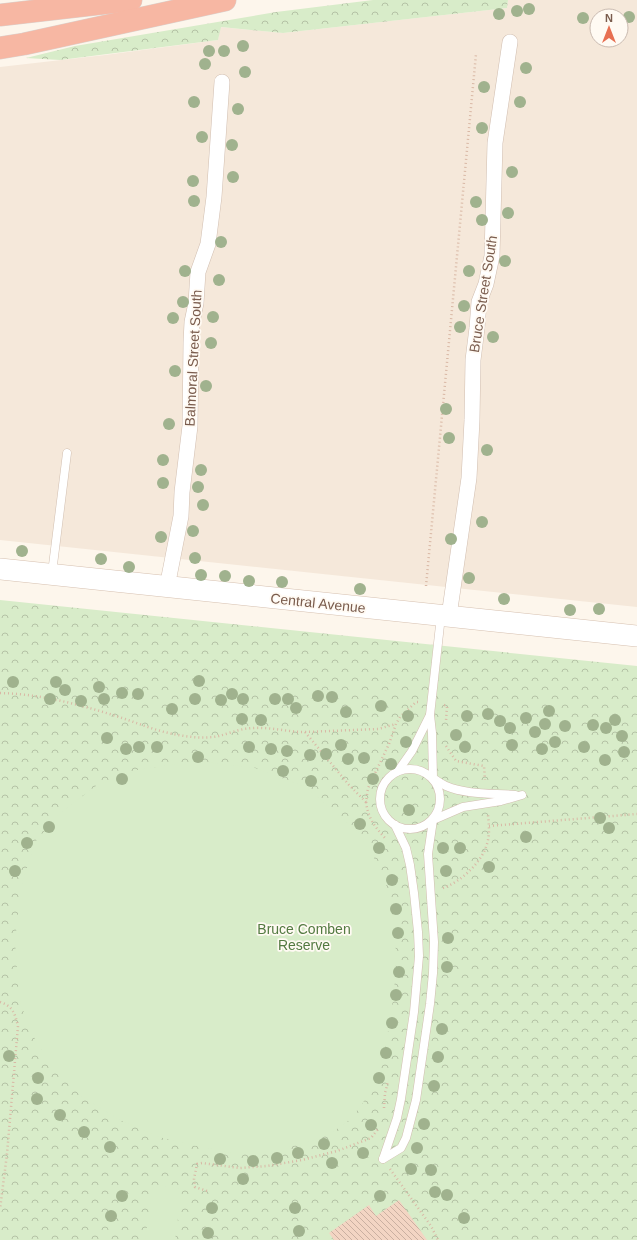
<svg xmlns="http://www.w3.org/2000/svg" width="637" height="1240" viewBox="0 0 637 1240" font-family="Helvetica,sans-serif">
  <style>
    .residential { fill: #f5e8da; fill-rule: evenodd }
    .forest { fill: url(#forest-crowns) }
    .garden { fill: #d8ecc9 }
    .building { fill: url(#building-back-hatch) }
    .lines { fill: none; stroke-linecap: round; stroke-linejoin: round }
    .service-casing { stroke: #d1beb0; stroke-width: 9 }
    .minor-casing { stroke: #d1beb0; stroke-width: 16 }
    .secondary-casing { stroke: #d6c0b0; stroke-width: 22 }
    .motorway-casing { stroke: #dad1cd; stroke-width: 23 }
    .path { stroke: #d9b8a5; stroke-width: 2.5; stroke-dasharray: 1 3; stroke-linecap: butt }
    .service { stroke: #fff; stroke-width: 8 }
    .minor { stroke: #fff; stroke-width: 15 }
    .secondary { stroke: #fff; stroke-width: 21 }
    .motorway { stroke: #f7b7a3; stroke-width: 22 }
    .tree { fill: #a0b28e }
    .labels { text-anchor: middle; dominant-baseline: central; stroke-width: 3.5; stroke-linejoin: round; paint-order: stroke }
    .street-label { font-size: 14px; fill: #7a5c4d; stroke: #fffaf3 }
    .park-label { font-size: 14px; fill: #537a41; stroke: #fffaf3 }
  </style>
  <defs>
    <pattern id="forest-crowns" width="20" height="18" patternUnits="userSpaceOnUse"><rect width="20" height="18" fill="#d8ecc9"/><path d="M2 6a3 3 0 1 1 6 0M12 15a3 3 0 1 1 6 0" fill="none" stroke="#b4c2a5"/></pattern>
    <pattern id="building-back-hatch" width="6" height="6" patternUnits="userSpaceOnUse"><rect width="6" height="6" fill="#f3d5c3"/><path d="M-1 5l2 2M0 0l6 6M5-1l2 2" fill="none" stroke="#cab0a1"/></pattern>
  </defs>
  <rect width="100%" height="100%" fill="#fdf6ec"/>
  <path class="residential" d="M 508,0 L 637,0 L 637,607 L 0,540 L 0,67 L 105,55 L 218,40 L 220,27 L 283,33 L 507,8 ZM 597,16 L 621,16 L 621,40 L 597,40 Z"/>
  <g class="forest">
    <polygon points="373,0 508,0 507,8 283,33 221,27 218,40 60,60 26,58 75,46 276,12"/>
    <polygon points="0,600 637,666 637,1240 0,1240"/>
  </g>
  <g class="garden">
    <polygon points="196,761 255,768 306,787 359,833 384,875 395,925 396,962 394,992 389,1026 383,1057 370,1091 361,1106 346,1123 332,1132 312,1141 285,1148 255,1153 233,1153 201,1147 159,1137 120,1120 81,1096 50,1065 30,1030 19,998 15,941 21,887 35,842 61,812 96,786 137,770"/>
    <polygon points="153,1184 182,1189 175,1240 145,1240"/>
  </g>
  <polygon class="building" points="399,1200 427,1240 334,1240 329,1233 369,1205 376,1216"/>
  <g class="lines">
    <defs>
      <g id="service">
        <polyline points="52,573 67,453"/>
        <path d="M 441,616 L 430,715 L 432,733 L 433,778 C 437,781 442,784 446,786 C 467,795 493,793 515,795"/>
        <circle cx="410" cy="799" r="30"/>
        <polyline points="398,771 412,751 430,715"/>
        <polyline points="383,1159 401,1148 406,1138 416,1100 430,1004 433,973 434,942 428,854 433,820 463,807 501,801 522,795"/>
        <polyline points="383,1159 397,1118 401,1099 414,1012 419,956 418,932 414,893 410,865 406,848 395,825"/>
      </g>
      <g id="minor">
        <polyline points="167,587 181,516 182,492 190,426 191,342 192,322 196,303 198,272 208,244 214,197 222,82"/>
        <polyline points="449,616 469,478 472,420 473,360 477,328 479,302 486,284 492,256 495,143 510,42"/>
      </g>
      <polyline id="secondary" points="0,569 637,636"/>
      <g id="motorway">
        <polyline points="0,15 131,0"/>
        <polyline points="0,48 24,44 225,0"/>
      </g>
    </defs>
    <use href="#service" class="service-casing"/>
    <use href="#minor" class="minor-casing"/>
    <use href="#secondary" class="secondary-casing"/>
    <use href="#motorway" class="motorway-casing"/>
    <g class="path">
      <polyline points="426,586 476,54"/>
      <path d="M 0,693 C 40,694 78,704 116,716 C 135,722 153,730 173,734 C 188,737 204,739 219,736 C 230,733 242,728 254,728 C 271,727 288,732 305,732 L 378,729 L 396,724"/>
      <polyline points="444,705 447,706 446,721"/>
      <polyline points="305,732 349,785 366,802 368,788 389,744 396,724 400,717 416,702 419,702"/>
      <polyline points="446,746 456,761 484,766 485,780"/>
      <path d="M 366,802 C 368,818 375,827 385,838"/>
      <polyline points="489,826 637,814"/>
      <path d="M 443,888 C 461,882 482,862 487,844 C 490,834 489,825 488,815"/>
      <path d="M 0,1002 C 13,1006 15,1014 18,1026 L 7,1154 L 0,1209"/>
      <polyline points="384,1108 385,1093 388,1082"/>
      <polyline points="390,1169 431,1226 438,1240"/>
      <polyline points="207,1191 195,1187 194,1179 197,1164 202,1163 240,1168 267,1166 302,1160 337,1151 371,1138 378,1129"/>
    </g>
    <use href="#service" class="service"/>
    <use href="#minor" class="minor"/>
    <use href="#secondary" class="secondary"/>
    <use href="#motorway" class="motorway"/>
  </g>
  <g class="tree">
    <circle cx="529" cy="9" r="6"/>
    <circle cx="517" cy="11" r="6"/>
    <circle cx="499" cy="14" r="6"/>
    <circle cx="629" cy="17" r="6"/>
    <circle cx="583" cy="18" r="6"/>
    <circle cx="243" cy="46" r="6"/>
    <circle cx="209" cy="51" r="6"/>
    <circle cx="224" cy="51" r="6"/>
    <circle cx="205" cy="64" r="6"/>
    <circle cx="526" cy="68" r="6"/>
    <circle cx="245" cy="72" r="6"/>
    <circle cx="484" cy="87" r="6"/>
    <circle cx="194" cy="102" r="6"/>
    <circle cx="520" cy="102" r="6"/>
    <circle cx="238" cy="109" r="6"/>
    <circle cx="482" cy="128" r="6"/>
    <circle cx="202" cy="137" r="6"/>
    <circle cx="232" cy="145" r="6"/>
    <circle cx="512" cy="172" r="6"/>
    <circle cx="233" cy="177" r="6"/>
    <circle cx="193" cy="181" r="6"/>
    <circle cx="194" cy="201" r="6"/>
    <circle cx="476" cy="202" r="6"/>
    <circle cx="508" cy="213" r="6"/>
    <circle cx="482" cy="220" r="6"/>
    <circle cx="221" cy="242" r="6"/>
    <circle cx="505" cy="261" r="6"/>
    <circle cx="185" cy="271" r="6"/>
    <circle cx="469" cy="271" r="6"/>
    <circle cx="219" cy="280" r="6"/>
    <circle cx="183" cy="302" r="6"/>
    <circle cx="464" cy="306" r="6"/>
    <circle cx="213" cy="317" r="6"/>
    <circle cx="173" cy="318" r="6"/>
    <circle cx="460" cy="327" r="6"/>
    <circle cx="493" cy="337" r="6"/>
    <circle cx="211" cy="343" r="6"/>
    <circle cx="175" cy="371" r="6"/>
    <circle cx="206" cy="386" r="6"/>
    <circle cx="446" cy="409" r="6"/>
    <circle cx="169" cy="424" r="6"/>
    <circle cx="449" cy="438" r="6"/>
    <circle cx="487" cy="450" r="6"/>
    <circle cx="163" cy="460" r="6"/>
    <circle cx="201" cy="470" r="6"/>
    <circle cx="163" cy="483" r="6"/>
    <circle cx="198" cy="487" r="6"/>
    <circle cx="203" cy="505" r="6"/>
    <circle cx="482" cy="522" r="6"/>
    <circle cx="193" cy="531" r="6"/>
    <circle cx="161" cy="537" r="6"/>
    <circle cx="451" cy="539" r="6"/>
    <circle cx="22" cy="551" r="6"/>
    <circle cx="195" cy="558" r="6"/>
    <circle cx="101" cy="559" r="6"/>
    <circle cx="129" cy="567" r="6"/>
    <circle cx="201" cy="575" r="6"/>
    <circle cx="225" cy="576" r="6"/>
    <circle cx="469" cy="578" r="6"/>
    <circle cx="249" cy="581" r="6"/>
    <circle cx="282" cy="582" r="6"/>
    <circle cx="360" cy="589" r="6"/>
    <circle cx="504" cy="599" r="6"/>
    <circle cx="599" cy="609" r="6"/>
    <circle cx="570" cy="610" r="6"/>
    <circle cx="199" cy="681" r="6"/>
    <circle cx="13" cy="682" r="6"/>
    <circle cx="56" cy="682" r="6"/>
    <circle cx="99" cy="687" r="6"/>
    <circle cx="65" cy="690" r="6"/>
    <circle cx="122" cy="693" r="6"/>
    <circle cx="138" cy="694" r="6"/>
    <circle cx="232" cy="694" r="6"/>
    <circle cx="318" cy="696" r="6"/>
    <circle cx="332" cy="697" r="6"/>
    <circle cx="50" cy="699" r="6"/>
    <circle cx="104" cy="699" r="6"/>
    <circle cx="195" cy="699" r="6"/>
    <circle cx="243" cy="699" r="6"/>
    <circle cx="275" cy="699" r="6"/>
    <circle cx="288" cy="699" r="6"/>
    <circle cx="221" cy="700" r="6"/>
    <circle cx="81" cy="701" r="6"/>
    <circle cx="381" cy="706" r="6"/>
    <circle cx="296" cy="708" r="6"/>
    <circle cx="172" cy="709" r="6"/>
    <circle cx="549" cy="711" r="6"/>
    <circle cx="346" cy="712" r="6"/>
    <circle cx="488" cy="714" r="6"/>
    <circle cx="408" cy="716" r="6"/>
    <circle cx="467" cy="716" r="6"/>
    <circle cx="526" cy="718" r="6"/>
    <circle cx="242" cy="719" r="6"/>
    <circle cx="261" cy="720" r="6"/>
    <circle cx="615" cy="720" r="6"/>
    <circle cx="500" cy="721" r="6"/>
    <circle cx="545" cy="724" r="6"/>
    <circle cx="593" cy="725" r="6"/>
    <circle cx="565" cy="726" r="6"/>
    <circle cx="510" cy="728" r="6"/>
    <circle cx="606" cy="728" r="6"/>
    <circle cx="535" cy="732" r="6"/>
    <circle cx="456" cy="735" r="6"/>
    <circle cx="622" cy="736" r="6"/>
    <circle cx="107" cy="738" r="6"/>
    <circle cx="406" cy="742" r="6"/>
    <circle cx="555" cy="742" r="6"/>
    <circle cx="341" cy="745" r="6"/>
    <circle cx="512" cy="745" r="6"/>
    <circle cx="139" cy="747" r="6"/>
    <circle cx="157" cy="747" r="6"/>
    <circle cx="249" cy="747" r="6"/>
    <circle cx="465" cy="747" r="6"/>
    <circle cx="584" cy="747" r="6"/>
    <circle cx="126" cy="749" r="6"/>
    <circle cx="271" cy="749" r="6"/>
    <circle cx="542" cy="749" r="6"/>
    <circle cx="287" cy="751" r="6"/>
    <circle cx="624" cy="752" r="6"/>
    <circle cx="326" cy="754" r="6"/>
    <circle cx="310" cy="755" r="6"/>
    <circle cx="198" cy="757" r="6"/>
    <circle cx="364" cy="758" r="6"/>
    <circle cx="348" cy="759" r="6"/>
    <circle cx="605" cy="760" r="6"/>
    <circle cx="391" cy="764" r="6"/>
    <circle cx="283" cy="771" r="6"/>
    <circle cx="122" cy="779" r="6"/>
    <circle cx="373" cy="779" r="6"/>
    <circle cx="311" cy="781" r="6"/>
    <circle cx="409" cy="810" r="6"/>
    <circle cx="600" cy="818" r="6"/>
    <circle cx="360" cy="824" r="6"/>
    <circle cx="49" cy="827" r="6"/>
    <circle cx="609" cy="828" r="6"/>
    <circle cx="526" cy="837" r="6"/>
    <circle cx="27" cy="843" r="6"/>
    <circle cx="379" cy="848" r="6"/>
    <circle cx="443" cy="848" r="6"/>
    <circle cx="460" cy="848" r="6"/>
    <circle cx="489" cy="867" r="6"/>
    <circle cx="15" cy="871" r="6"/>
    <circle cx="446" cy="871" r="6"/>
    <circle cx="392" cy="880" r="6"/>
    <circle cx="396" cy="909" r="6"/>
    <circle cx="398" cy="933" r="6"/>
    <circle cx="448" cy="938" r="6"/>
    <circle cx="447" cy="967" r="6"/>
    <circle cx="399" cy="972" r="6"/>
    <circle cx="396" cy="995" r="6"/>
    <circle cx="392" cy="1023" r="6"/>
    <circle cx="442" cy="1029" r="6"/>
    <circle cx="386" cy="1053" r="6"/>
    <circle cx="9" cy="1056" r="6"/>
    <circle cx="438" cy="1057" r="6"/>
    <circle cx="38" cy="1078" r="6"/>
    <circle cx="379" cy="1078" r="6"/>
    <circle cx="434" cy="1086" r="6"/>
    <circle cx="37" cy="1099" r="6"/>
    <circle cx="60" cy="1115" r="6"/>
    <circle cx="424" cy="1124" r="6"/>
    <circle cx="371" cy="1125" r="6"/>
    <circle cx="84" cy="1132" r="6"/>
    <circle cx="324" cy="1144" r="6"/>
    <circle cx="110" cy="1147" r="6"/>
    <circle cx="417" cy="1148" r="6"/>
    <circle cx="298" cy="1153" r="6"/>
    <circle cx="363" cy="1153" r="6"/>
    <circle cx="277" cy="1158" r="6"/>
    <circle cx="220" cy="1159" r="6"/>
    <circle cx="253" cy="1161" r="6"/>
    <circle cx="332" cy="1163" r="6"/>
    <circle cx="411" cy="1169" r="6"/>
    <circle cx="431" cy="1170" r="6"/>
    <circle cx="243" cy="1179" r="6"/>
    <circle cx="435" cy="1192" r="6"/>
    <circle cx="447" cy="1195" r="6"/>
    <circle cx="122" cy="1196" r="6"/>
    <circle cx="380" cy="1196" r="6"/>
    <circle cx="212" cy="1208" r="6"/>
    <circle cx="295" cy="1208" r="6"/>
    <circle cx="111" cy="1216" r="6"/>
    <circle cx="464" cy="1218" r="6"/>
    <circle cx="299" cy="1231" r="6"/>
    <circle cx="208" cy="1233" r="6"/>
  </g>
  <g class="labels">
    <g class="street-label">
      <text transform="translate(483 294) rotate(-81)">Bruce Street South</text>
      <text transform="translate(193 358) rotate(-87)">Balmoral Street South</text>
      <text transform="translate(318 603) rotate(6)">Central Avenue</text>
    </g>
    <g class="park-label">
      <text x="304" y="929">Bruce Comben<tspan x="304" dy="16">Reserve</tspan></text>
    </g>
  </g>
  <g transform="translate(609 28)"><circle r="19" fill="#fffaf3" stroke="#cabbb1"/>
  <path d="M0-3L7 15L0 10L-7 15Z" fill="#e76f51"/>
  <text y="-6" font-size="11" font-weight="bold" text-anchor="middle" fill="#7a5c4d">N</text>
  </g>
</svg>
